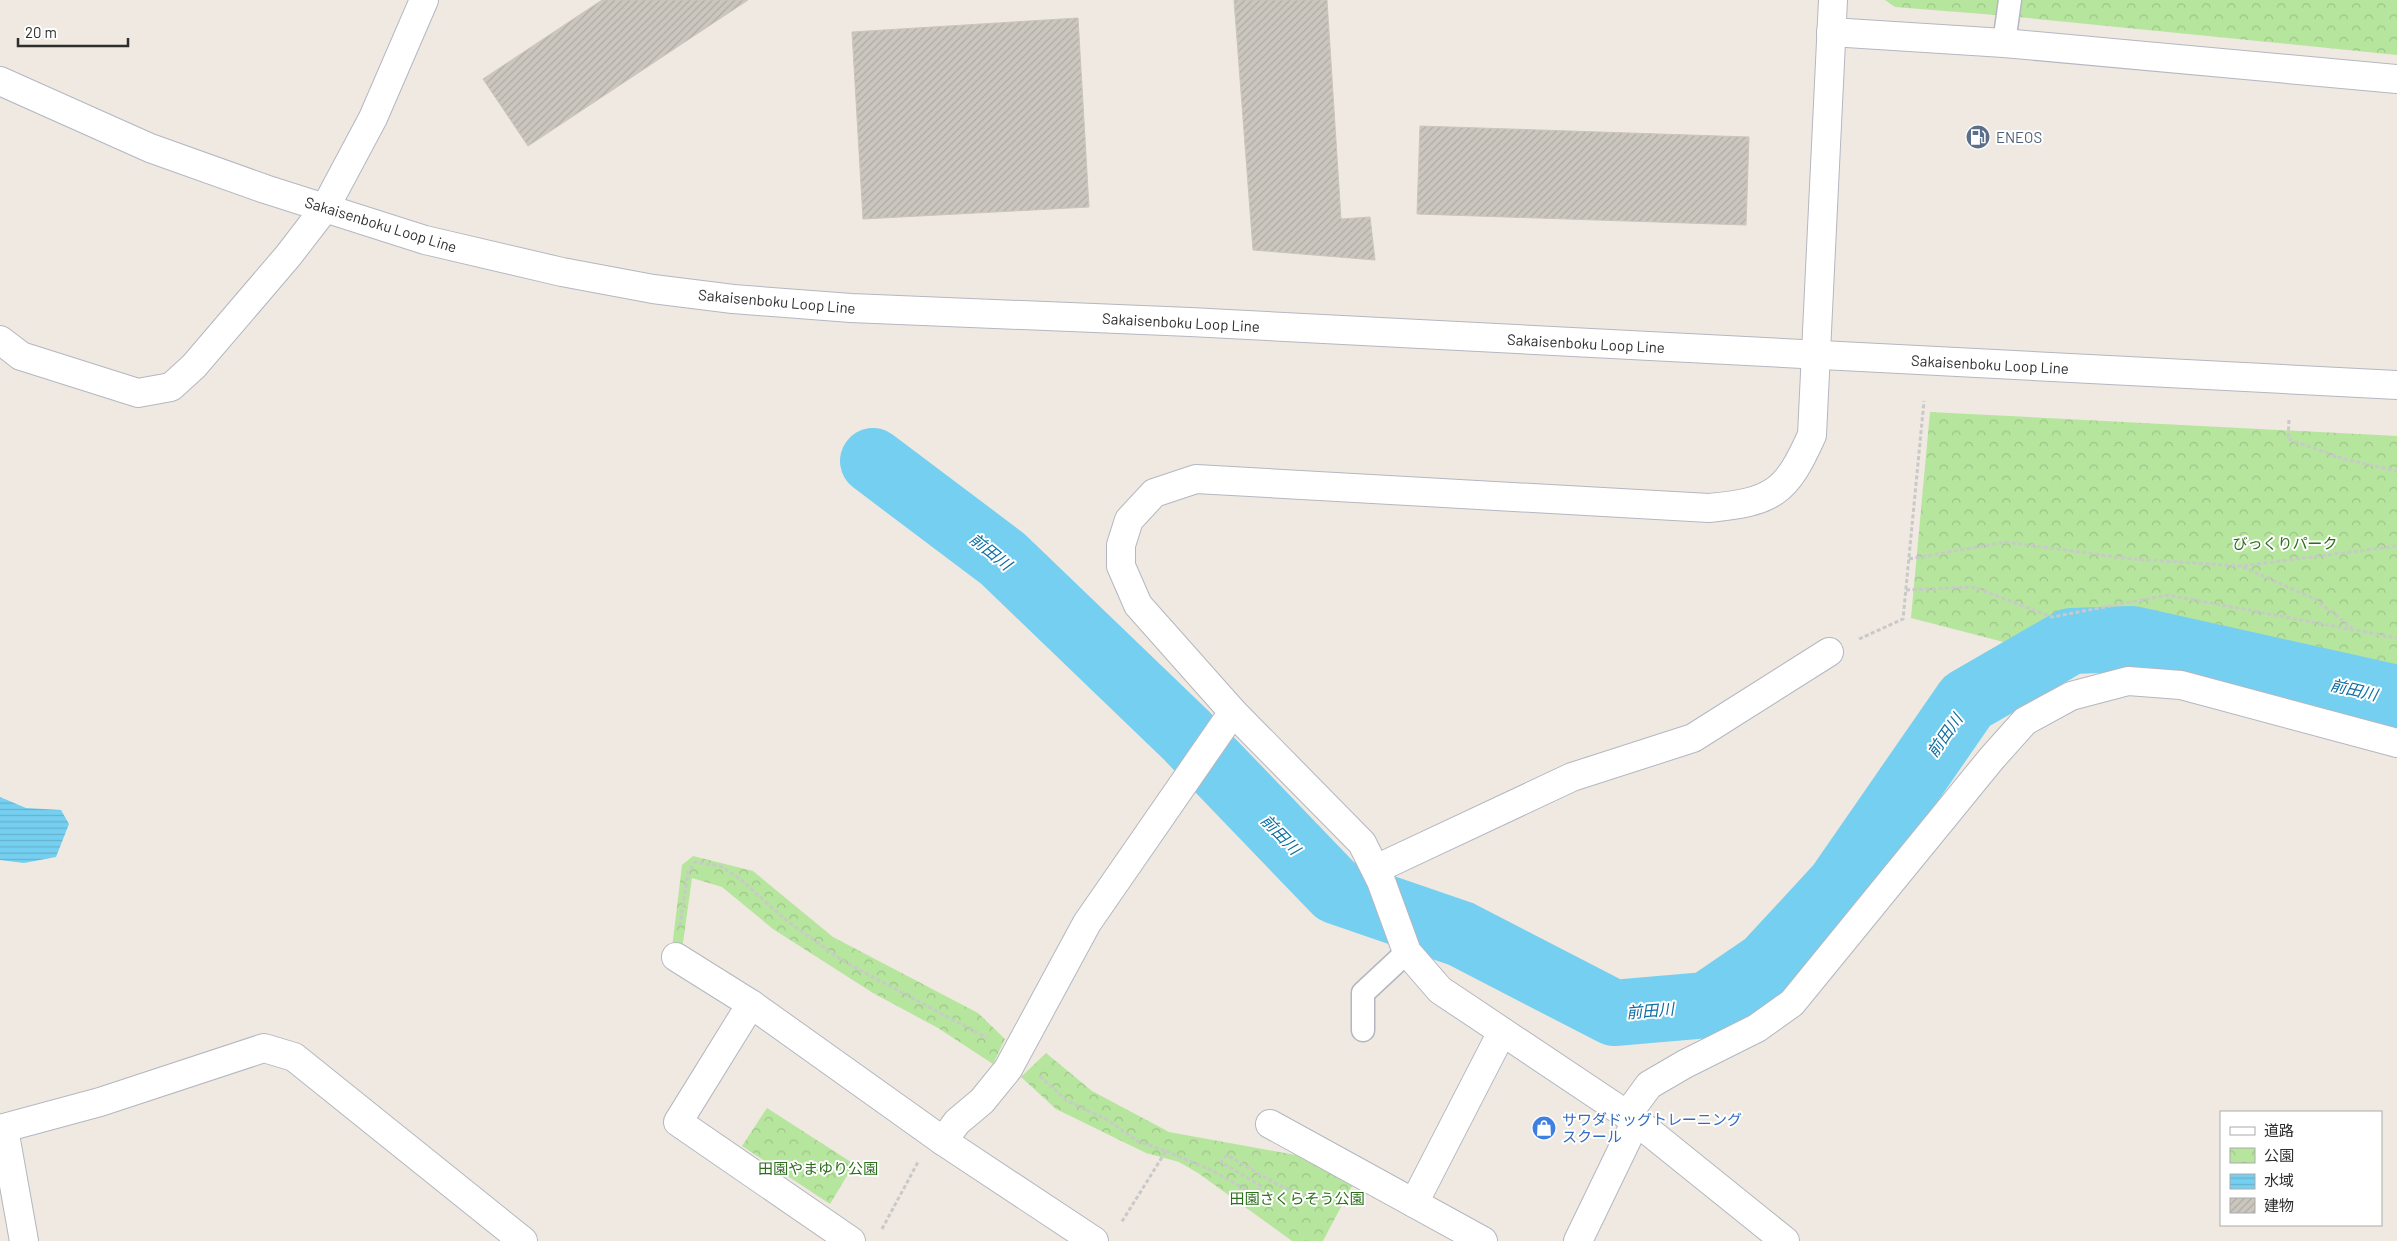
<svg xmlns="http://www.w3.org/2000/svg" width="2397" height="1241" viewBox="0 0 2397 1241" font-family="Barlow,'Noto Sans JP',sans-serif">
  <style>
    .park { fill: url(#park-crowns) }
    .water { fill: url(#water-rules) }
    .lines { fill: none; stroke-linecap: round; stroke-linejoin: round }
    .river { stroke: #75cff0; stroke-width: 66 }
    .building { fill: url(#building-hatch); stroke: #cbc5ba }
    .lane-casing { stroke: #b4b7c1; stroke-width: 25 }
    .street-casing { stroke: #b4b7c1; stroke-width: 30 }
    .secondary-casing { stroke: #b4b7c1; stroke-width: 30 }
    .path { stroke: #c9c9c9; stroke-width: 3; stroke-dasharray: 4 2.5; stroke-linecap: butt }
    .lane { stroke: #fff; stroke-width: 22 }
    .street { stroke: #fff; stroke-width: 28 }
    .secondary { stroke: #fff; stroke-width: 28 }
    .labels { text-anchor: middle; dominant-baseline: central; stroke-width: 4; stroke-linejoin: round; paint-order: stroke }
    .service-label { font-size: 15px; fill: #4e5e75; stroke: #fff; text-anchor: start }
    .street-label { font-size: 15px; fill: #2e2e2e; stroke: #fff }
    .park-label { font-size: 15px; fill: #2c6e1b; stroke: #fff }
    .shop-label { font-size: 15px; fill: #366cbe; stroke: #fff; text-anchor: start }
    .water-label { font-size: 16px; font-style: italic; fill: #0d6fa3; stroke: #fff }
  </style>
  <defs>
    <pattern id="park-crowns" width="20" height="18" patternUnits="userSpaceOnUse" patternTransform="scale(1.25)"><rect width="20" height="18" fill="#b6e59e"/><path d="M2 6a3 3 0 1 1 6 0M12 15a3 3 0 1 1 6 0" fill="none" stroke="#9dc588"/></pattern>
    <pattern id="water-rules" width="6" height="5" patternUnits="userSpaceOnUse" patternTransform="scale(1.25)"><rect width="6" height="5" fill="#75cff0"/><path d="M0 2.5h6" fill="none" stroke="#66b2ce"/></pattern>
    <pattern id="building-hatch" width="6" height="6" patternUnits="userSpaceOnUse" patternTransform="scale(1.25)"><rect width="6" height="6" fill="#cbc7bf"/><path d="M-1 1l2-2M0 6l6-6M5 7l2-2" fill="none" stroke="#afaba4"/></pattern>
  </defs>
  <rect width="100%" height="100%" fill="#efe9e1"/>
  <g class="park">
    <polygon points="1885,0 2397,0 2397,55 2008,16 1895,7"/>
    <polygon points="1930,412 2397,436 2397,685 2153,627 2083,626 2019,646 1911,618"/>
    <polygon points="693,856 753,871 833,937 978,1013 1005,1039 993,1064 938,1028 873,993 773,929 722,887 692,878 682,950 672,948 682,865"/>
    <polygon points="1046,1053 1092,1091 1169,1132 1296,1155 1353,1184 1323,1241 1292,1241 1198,1173 1179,1162 1146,1153 1056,1109 1021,1077"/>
    <polygon points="767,1108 854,1164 830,1204 742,1146"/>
  </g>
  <polygon class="water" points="0,797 26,808 61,810 69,824 56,857 24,863 0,860"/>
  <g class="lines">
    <polyline class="river" points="873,461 1003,559 1186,735 1336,891 1461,934 1614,1013 1707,1005 1767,964 1839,886 1967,701 2071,641 2132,639 2397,698"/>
  </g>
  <g class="building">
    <polygon points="602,0 748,0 528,146 483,79"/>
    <polygon points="1234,0 1327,0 1341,219 1370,217 1375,260 1253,250"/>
    <polygon points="1078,18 1089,207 863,219 852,32"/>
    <polygon points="1420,126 1749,137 1746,225 1417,214"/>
  </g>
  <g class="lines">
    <defs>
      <g id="lane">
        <polyline points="2004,43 2010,0"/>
        <polyline points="1363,1030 1363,993 1407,952"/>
      </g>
      <g id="street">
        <polyline points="1831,32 2004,43 2397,79"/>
        <polyline points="1376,869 1572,777 1693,738 1829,652"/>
        <polyline points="676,957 751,1004"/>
        <polyline points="1627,1115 1649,1085 1685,1064 1757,1028 1792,1003 1992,758 2025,721 2071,696 2128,681 2181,685 2397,743"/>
        <polyline points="1270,1124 1483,1241"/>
        <polyline points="0,1129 100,1102 264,1048 294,1057 523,1241"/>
        <polyline points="4,1129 24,1241"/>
        <polyline points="943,1141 1094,1241"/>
        <polyline points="1414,1203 1502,1032"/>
        <polyline points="851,1241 678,1122 751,1004 943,1141 957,1122 982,1101 1008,1069 1087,923 1233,712"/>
        <polyline points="1578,1241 1636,1121"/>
      </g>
      <g id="secondary">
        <polyline points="0,81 150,148 265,189 425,240 562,272 653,289 733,299 851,308 1190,322 2397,385"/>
        <polyline points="0,340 21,356 138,393 171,387 194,366 288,256 325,208 373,118 424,0"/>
        <path d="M 1785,1241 L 1636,1121 L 1440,990 L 1407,952 L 1381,881 L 1362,843 L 1233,712 L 1138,605 L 1121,566 L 1121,545 L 1129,520 L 1154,493 L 1196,479 L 1709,508 C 1773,502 1786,493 1812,435 L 1833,0"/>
      </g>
    </defs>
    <use href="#lane" class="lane-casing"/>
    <use href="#street" class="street-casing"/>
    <use href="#secondary" class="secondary-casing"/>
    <g class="path">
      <polyline points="2289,420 2288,439 2344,459 2397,471"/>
      <polyline points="1909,559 2006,542 2132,559 2242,566 2397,546"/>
      <polyline points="2243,567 2315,599 2352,628"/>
      <polyline points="1906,590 1973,587 2052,617 2168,595 2397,638"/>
      <polyline points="1859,639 1903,619 1924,401"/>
      <polyline points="680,926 688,872 695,862 720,866 739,878 786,920 843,961 987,1038"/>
      <polyline points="1040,1076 1067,1101 1108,1120 1137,1141 1166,1151 1121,1223"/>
      <polyline points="1166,1151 1209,1169 1256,1195 1261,1186 1221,1162 1227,1155 1280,1186 1324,1201 1329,1193"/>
      <polyline points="882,1229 918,1162"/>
    </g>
    <use href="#lane" class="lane"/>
    <use href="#street" class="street"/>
    <use href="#secondary" class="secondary"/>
  </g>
  <defs>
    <symbol id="fuel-disc" viewBox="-11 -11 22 22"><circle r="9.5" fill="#5c6f8a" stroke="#fff"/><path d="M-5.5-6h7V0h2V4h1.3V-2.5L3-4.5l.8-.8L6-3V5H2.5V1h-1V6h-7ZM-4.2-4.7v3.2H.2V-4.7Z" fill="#fff"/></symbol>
    <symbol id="shop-disc" viewBox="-11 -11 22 22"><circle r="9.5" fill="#3f7fe0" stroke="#fff"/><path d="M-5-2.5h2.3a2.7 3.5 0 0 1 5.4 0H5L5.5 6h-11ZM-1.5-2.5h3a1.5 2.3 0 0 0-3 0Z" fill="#fff"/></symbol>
  </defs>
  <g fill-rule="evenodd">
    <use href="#fuel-disc" x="1964" y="123" width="28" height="28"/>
    <use href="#shop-disc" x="1530" y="1114" width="28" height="28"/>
  </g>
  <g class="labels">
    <g class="service-label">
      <text x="1996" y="137">ENEOS</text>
    </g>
    <g class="street-label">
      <text transform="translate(381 224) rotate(17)">Sakaisenboku Loop Line</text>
      <text transform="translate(777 301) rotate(5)">Sakaisenboku Loop Line</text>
      <text transform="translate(1181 322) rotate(3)">Sakaisenboku Loop Line</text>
      <text transform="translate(1586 343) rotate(3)">Sakaisenboku Loop Line</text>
      <text transform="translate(1990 364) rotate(3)">Sakaisenboku Loop Line</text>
    </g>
    <g class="park-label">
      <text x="2285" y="543">びっくりパーク</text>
      <text x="818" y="1168">田園やまゆり公園</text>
      <text x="1297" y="1198">田園さくらそう公園</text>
    </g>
    <g class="shop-label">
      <text x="1562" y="1119">サワダドッグトレーニング<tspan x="1562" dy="17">スクール</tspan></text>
    </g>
    <g class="water-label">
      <text transform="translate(991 551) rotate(39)">前田川</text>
      <text transform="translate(2354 689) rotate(13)">前田川</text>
      <text transform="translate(1944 735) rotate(-55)">前田川</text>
      <text transform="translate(1281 834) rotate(46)">前田川</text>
      <text transform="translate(1650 1010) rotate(-5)">前田川</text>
    </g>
  </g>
  <rect x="2220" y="1111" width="162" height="115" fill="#ffffff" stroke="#ababab"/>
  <rect x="2230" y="1127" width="25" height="8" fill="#ffffff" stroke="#ababab"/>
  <text x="2264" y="1136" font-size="15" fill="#2e2e2e">道路</text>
  <rect x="2230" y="1148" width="25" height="15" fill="url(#park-crowns)" stroke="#ababab"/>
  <text x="2264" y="1161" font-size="15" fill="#2e2e2e">公園</text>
  <rect x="2230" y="1174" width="25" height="15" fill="url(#water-rules)" stroke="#ababab"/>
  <text x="2264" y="1186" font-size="15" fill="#2e2e2e">水域</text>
  <rect x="2230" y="1198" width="25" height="15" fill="url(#building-hatch)" stroke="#ababab"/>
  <text x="2264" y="1211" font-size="15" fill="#2e2e2e">建物</text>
  <path d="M18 38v8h110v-8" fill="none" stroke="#2e2e2e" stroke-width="2.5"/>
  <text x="25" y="38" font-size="15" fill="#2e2e2e" stroke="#ffffff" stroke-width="4" paint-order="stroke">20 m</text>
</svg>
